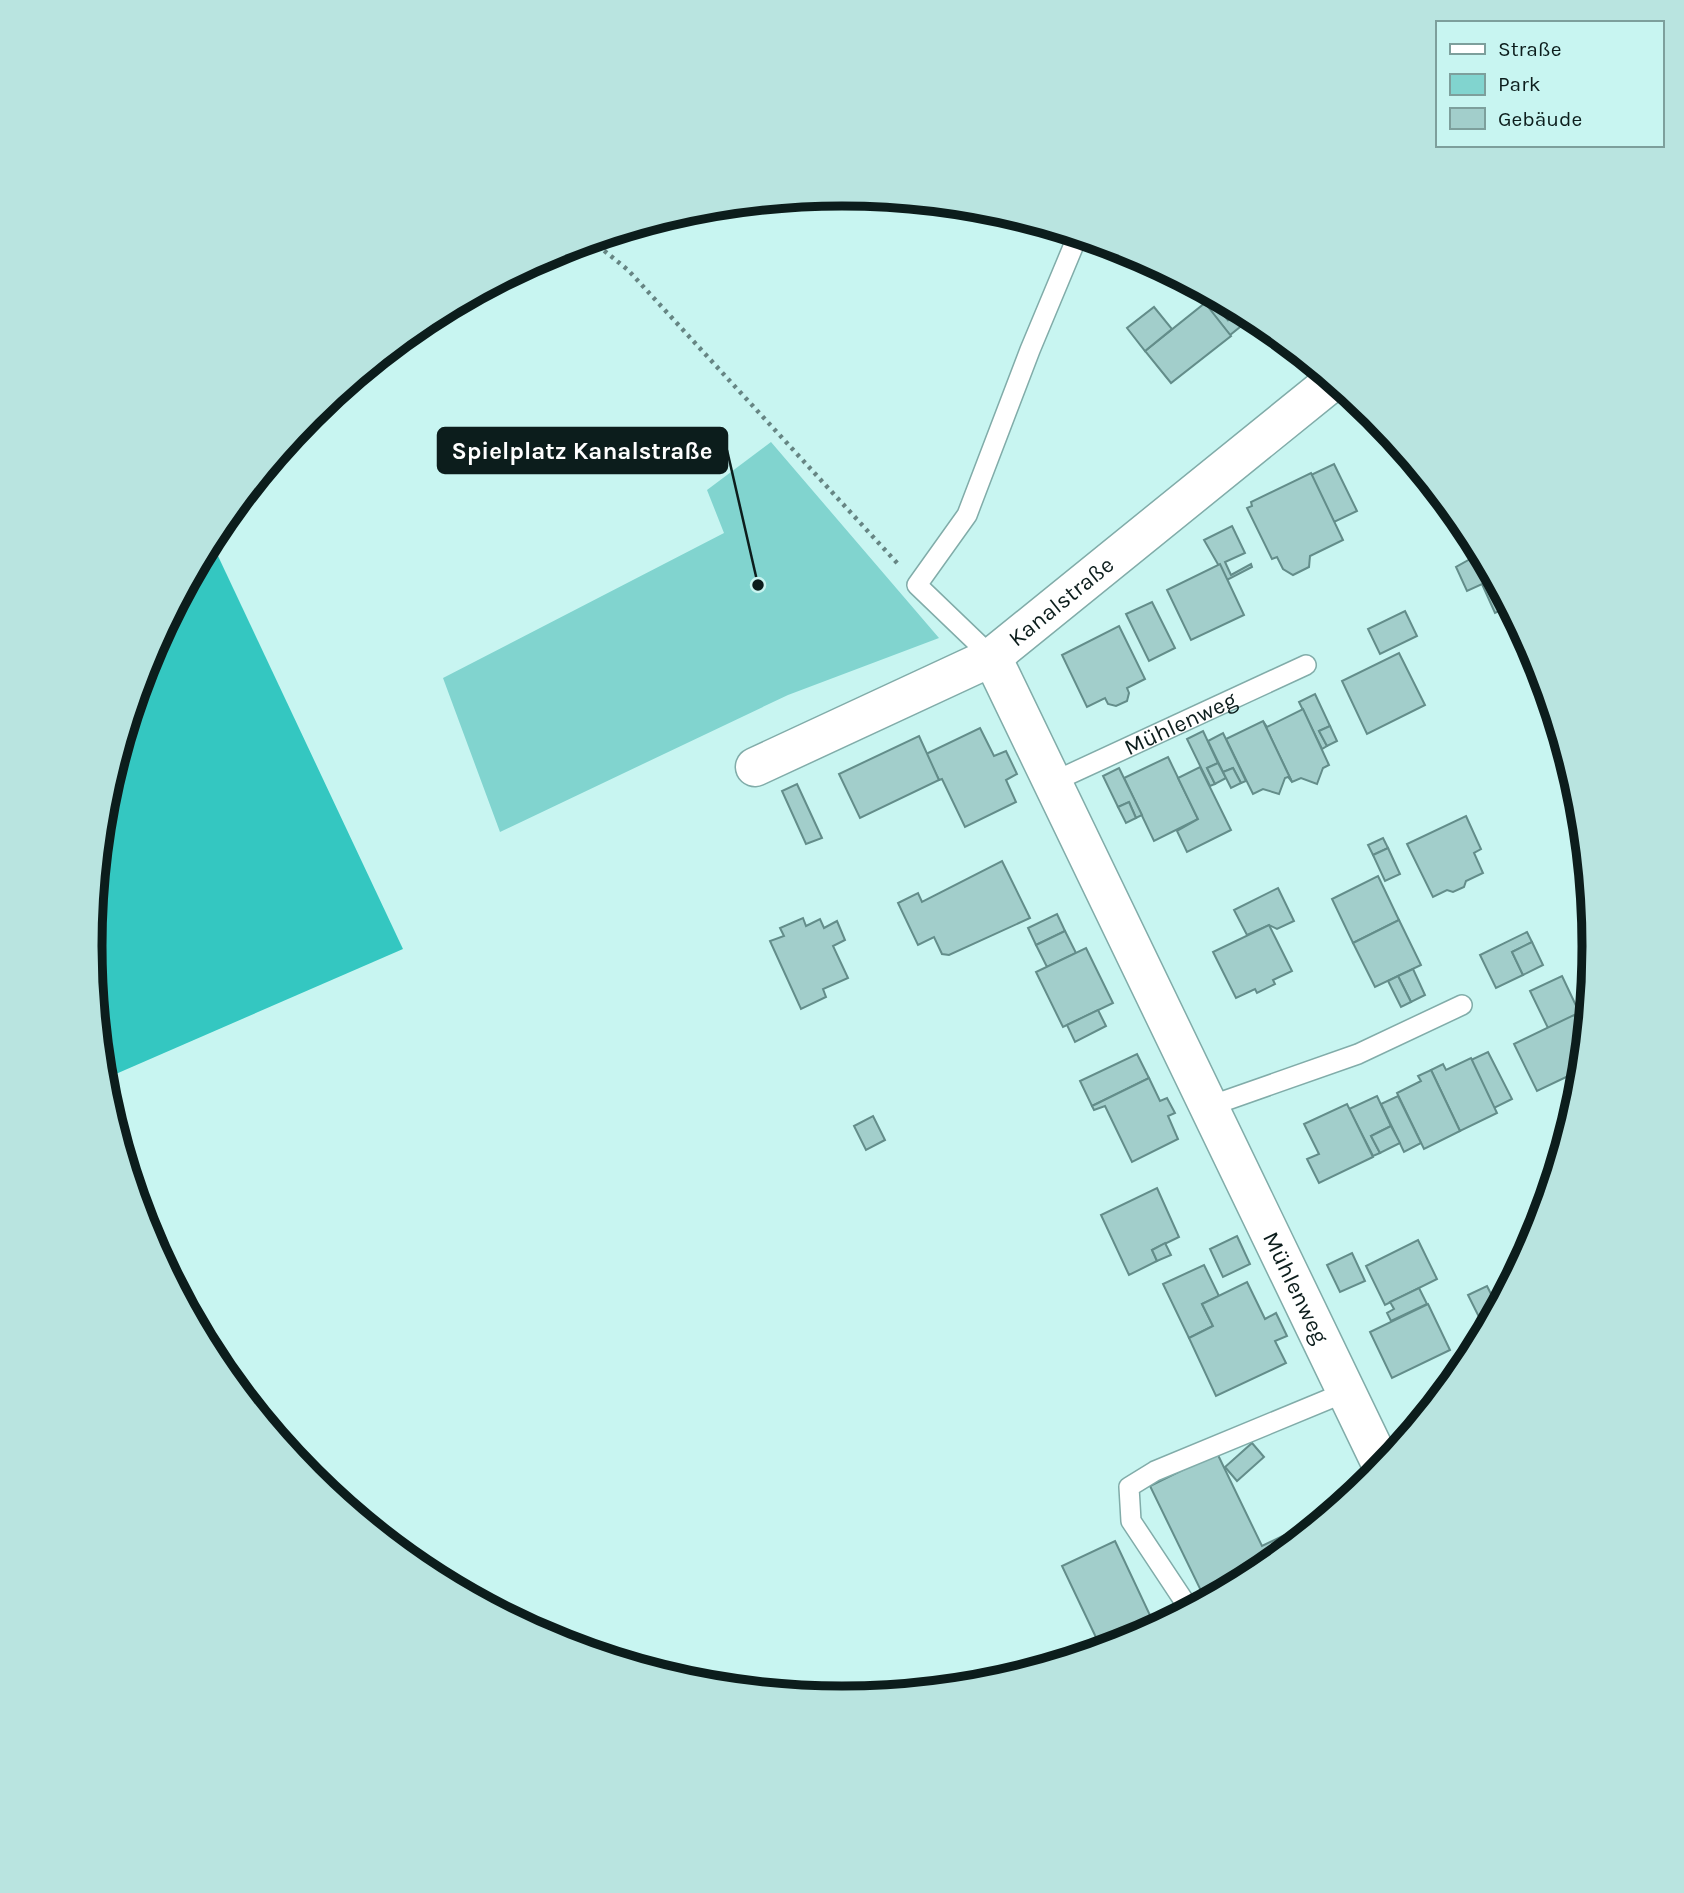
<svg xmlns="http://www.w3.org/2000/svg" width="1684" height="1893" viewBox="0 0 1684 1893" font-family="Karla,sans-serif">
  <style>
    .green { fill: #81d4cf }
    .forest { fill: #34c7c1 }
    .building { fill: #a2cecb; stroke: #638d8a; stroke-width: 2 }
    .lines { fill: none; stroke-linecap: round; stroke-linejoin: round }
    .service-casing { stroke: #81aca9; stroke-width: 22 }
    .minor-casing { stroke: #81aca9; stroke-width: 41 }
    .path { stroke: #668583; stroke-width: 4.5; stroke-dasharray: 3.5 5; stroke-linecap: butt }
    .service { stroke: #fff; stroke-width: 19 }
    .minor { stroke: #fff; stroke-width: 38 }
    .labels { text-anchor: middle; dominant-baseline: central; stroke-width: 6; stroke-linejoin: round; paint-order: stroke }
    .street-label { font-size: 23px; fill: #0c1d1c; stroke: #c8f5f1 }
    .rim { fill: none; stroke: #0c1d1c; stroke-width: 9 }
    .leader { fill: none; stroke: #0c1d1c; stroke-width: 2.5 }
    .callout-dot { fill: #0c1d1c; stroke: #c8f5f1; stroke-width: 2.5 }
    .callout { fill: #0c1d1c; stroke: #0c1d1c; stroke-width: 2.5 }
    .callout-label { font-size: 24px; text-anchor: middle; font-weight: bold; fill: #fff }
  </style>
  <rect width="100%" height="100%" fill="#c8f5f1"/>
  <polygon class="green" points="771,442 939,638 788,695 500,832 443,678 724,533 707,490"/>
  <polygon class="forest" points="210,539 403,949 102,1080 89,946 104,799 147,658"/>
  <g class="building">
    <polygon points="1200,289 1228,320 1240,310 1250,319 1230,335 1196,292"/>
    <polygon points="1205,291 1240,310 1228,320"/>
    <polygon points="1205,303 1231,336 1171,383 1145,351"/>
    <polygon points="1154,307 1172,329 1145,351 1127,328"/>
    <polygon points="1334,464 1357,511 1334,522 1311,475"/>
    <polygon points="1311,473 1343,540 1310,556 1309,567 1293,575 1283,569 1277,557 1272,559 1247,508 1252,506 1251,502"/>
    <polygon points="1232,526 1245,553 1225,562 1231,575 1251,564 1252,567 1227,580 1204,540"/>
    <polygon points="1466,526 1481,553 1470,557 1458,530"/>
    <polygon points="1481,553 1510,606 1495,613 1482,584 1467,591 1456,567"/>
    <polygon points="1220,564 1244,615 1191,640 1167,590"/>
    <polygon points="1152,602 1175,648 1149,661 1126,614"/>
    <polygon points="1405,611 1417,636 1380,654 1368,629"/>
    <polygon points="1119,626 1145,679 1127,688 1129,693 1127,701 1116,706 1108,704 1105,698 1087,707 1062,655"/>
    <polygon points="1399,653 1425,705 1367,734 1342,681"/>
    <polygon points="1315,694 1330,726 1319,731 1327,746 1322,749 1299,702"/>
    <polygon points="1303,709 1329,765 1323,768 1317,784 1301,778 1292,782 1263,721 1267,727"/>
    <polygon points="1263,721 1292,782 1288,777 1285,778 1279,794 1263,789 1253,794 1226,739"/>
    <polygon points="1330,726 1337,741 1327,746 1319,731"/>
    <polygon points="980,728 994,756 1006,751 1017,774 1006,780 1016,802 965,827 942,779 939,780 926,754"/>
    <polygon points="1203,731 1218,763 1207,768 1215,784 1210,786 1187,739"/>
    <polygon points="1223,733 1246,781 1241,783 1233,768 1223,772 1208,741"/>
    <polygon points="919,736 939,780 860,818 839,774"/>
    <polygon points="1168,757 1198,819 1154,841 1124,778"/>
    <polygon points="1218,763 1226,778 1215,784 1207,768"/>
    <polygon points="1200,767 1231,830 1187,852 1177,831 1198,819 1178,778"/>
    <polygon points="1119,768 1142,815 1136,818 1129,802 1118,807 1103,776"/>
    <polygon points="1233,768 1241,783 1231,788 1223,772"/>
    <polygon points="797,784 822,838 806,844 782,791"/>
    <polygon points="1129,802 1136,818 1126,823 1118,807"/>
    <polygon points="1466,816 1481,849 1474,853 1483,873 1466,881 1464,887 1453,892 1447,890 1433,897 1407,844"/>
    <polygon points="1383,838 1388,848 1373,855 1368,845"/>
    <polygon points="1388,848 1400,874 1385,881 1373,855"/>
    <polygon points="1002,861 1030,918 949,955 942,954 934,937 918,945 898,903 918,893 922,902"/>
    <polygon points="1378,876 1399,920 1353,943 1332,899"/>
    <polygon points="1278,888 1294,921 1277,929 1269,925 1247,935 1234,910"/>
    <polygon points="1057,914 1065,931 1036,945 1028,928"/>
    <polygon points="803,918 806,926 820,919 824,928 837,921 845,940 833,946 848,978 823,989 826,997 801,1009 770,941 784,936 780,928"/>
    <polygon points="1399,920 1421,965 1375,987 1353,943"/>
    <polygon points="1269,925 1292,971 1273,980 1275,984 1257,993 1255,989 1236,998 1213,952"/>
    <polygon points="1065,931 1076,953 1047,967 1036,945"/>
    <polygon points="1527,932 1532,942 1512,952 1523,975 1496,988 1480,955"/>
    <polygon points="1532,942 1543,965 1523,975 1512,952"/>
    <polygon points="1086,948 1113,1003 1063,1027 1036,972"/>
    <polygon points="1413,969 1425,995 1411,1002 1398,976"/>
    <polygon points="1398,976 1411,1002 1401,1007 1388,981"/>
    <polygon points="1562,976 1580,1014 1548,1028 1530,991"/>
    <polygon points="1098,1010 1106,1026 1075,1042 1067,1025"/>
    <polygon points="1574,1015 1586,1038 1583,1069 1537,1091 1514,1044"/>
    <polygon points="1488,1052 1512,1099 1494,1108 1471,1060"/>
    <polygon points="1137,1054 1149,1078 1092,1106 1080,1081"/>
    <polygon points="1471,1058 1497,1113 1460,1131 1431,1070 1443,1064 1446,1070"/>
    <polygon points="1431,1070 1460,1131 1424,1149 1397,1093 1421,1081 1418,1076"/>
    <polygon points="1149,1078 1160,1101 1167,1098 1175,1113 1168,1116 1178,1139 1132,1162 1105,1106 1094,1110 1092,1106"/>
    <polygon points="1377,1096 1391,1126 1371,1136 1380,1153 1373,1156 1349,1109"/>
    <polygon points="1398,1096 1421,1143 1404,1152 1381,1104"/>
    <polygon points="1347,1104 1373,1157 1319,1183 1307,1159 1319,1154 1304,1124"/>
    <polygon points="873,1116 885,1140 866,1150 854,1126"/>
    <polygon points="1391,1126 1400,1143 1380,1153 1371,1136"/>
    <polygon points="1157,1188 1179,1237 1152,1250 1157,1261 1129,1275 1101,1215"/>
    <polygon points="1237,1236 1250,1264 1223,1277 1210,1249"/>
    <polygon points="1418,1240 1437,1279 1385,1305 1366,1266"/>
    <polygon points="1165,1243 1171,1255 1157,1261 1152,1250"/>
    <polygon points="1352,1253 1365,1281 1340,1292 1327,1265"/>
    <polygon points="1204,1265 1219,1296 1202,1304 1213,1326 1189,1338 1163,1284"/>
    <polygon points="1518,1271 1506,1293 1500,1280"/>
    <polygon points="1247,1282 1265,1319 1276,1313 1287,1336 1275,1341 1286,1363 1216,1396 1189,1338 1213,1326 1202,1304"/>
    <polygon points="1487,1286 1498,1308 1491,1321 1483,1325 1468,1295"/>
    <polygon points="1419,1288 1427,1304 1391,1321 1387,1313 1394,1309 1390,1302"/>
    <polygon points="1428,1304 1450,1350 1392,1378 1370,1332"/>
    <polygon points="1252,1443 1264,1457 1237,1481 1225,1467"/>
    <polygon points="1217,1453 1262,1546 1301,1527 1305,1535 1260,1573 1206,1601 1150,1486"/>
    <polygon points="1328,1514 1329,1516 1305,1535 1301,1527"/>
    <polygon points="1115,1541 1156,1628 1130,1642 1102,1650 1062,1566"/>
  </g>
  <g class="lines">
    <defs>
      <g id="service">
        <polyline points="992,657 917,585 967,515 1030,350 1078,235"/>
        <path id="s1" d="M 1055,781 L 1306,665"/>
        <polyline points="1210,1106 1358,1054 1462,1005"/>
        <polyline points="1190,1610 1131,1521 1129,1487 1155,1471 1346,1392"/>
      </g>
      <g id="minor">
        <path id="s2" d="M 992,657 L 1383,1468"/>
        <path id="s3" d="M 755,767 L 992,657 L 1333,381"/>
      </g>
    </defs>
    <use href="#service" class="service-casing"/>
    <use href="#minor" class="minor-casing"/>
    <polyline class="path" points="591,240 628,270 898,564"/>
    <use href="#service" class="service"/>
    <use href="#minor" class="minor"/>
  </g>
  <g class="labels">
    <g class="street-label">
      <text stroke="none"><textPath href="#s3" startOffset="350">Kanalstraße</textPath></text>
      <text stroke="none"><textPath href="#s1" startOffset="138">Mühlenweg</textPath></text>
      <text stroke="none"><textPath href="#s2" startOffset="700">Mühlenweg</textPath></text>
    </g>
  </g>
  <path d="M0 0H1684V1893H0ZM102 946a740 740 0 1 1 1480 0a740 740 0 1 1-1480 0Z" fill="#b9e4e0" fill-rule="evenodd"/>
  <path class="rim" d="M102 946a740 740 0 1 1 1480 0a740 740 0 1 1-1480 0Z"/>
  <path class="leader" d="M758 585L727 450"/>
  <circle class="callout-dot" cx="758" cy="585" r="7"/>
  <rect class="callout" x="438" y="428" width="289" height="45" rx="7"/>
  <g class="callout-label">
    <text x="582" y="459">Spielplatz Kanalstraße</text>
  </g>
  <rect x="1436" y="21" width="228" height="126" fill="#c8f5f1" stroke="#7d9f9c" stroke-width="2"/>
  <rect x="1450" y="44" width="35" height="10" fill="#ffffff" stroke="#7d9f9c" stroke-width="2"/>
  <text x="1498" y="56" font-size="21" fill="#0c1d1c">Straße</text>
  <rect x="1450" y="74" width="35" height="21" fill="#81d4cf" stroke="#7d9f9c" stroke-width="2"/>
  <text x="1498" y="91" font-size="21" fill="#0c1d1c">Park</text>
  <rect x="1450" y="108" width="35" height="21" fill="#a2cecb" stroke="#7d9f9c" stroke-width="2"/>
  <text x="1498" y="126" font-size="21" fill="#0c1d1c">Gebäude</text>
</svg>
